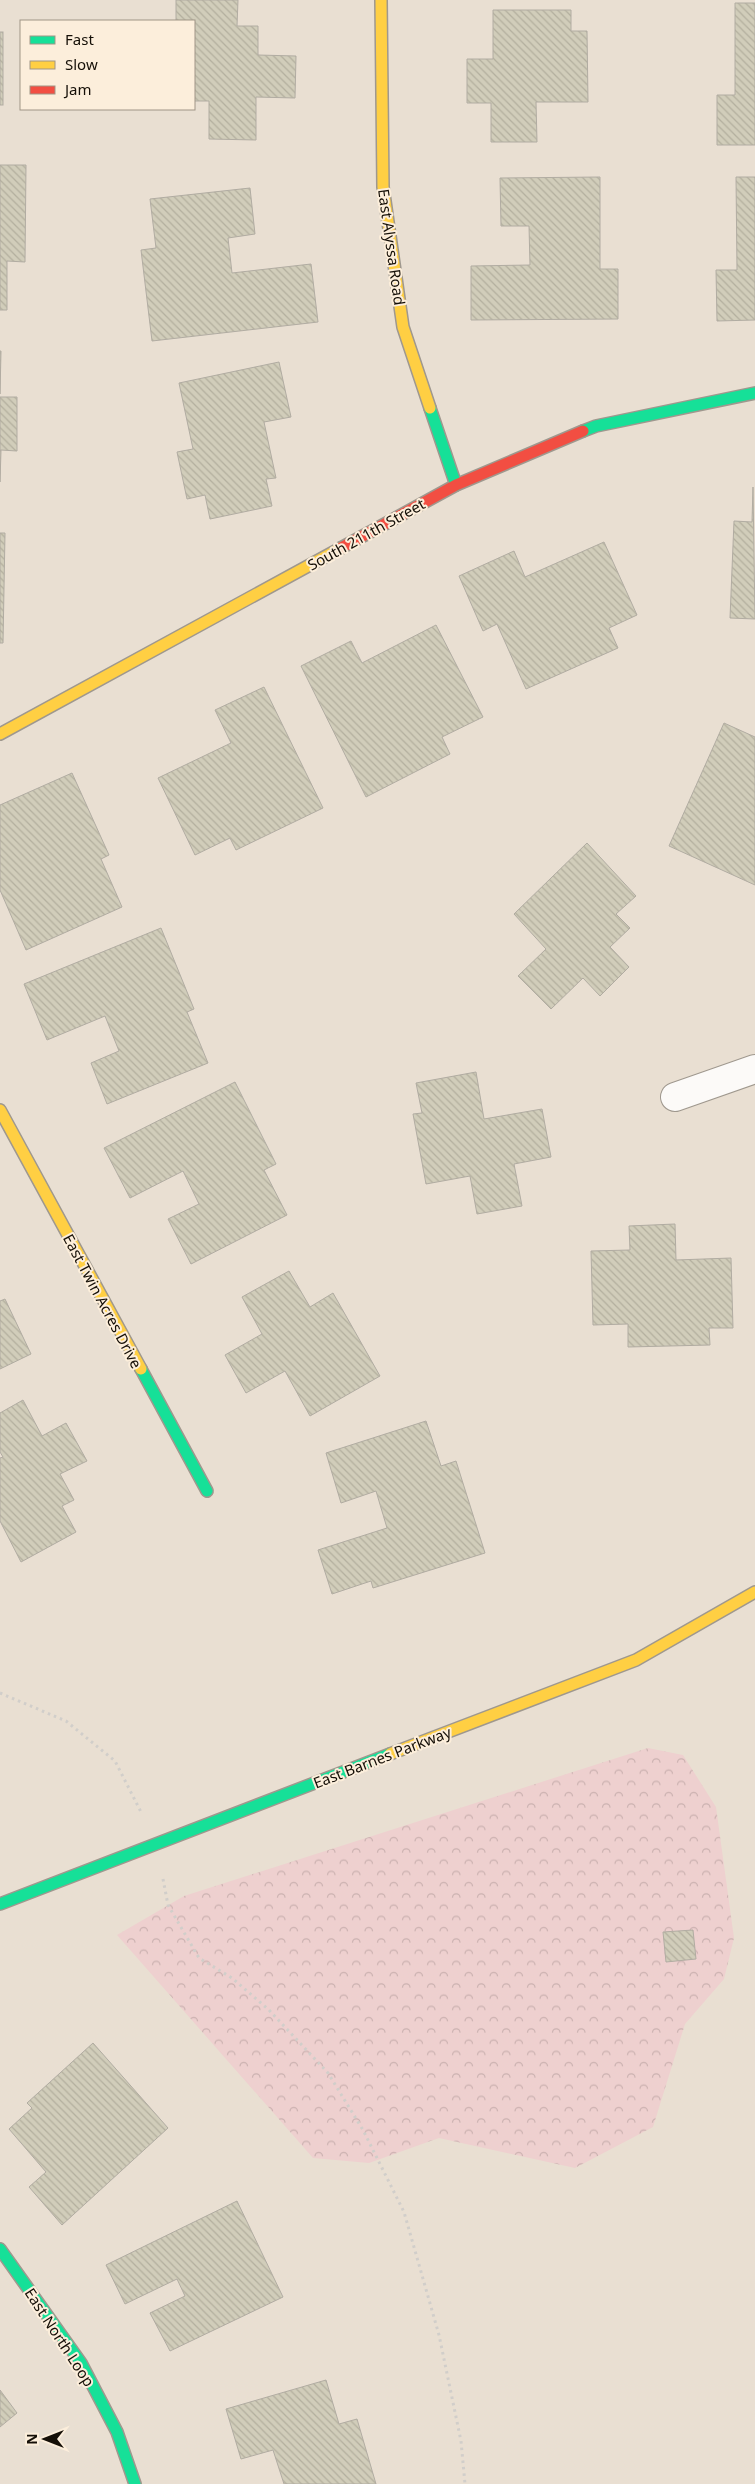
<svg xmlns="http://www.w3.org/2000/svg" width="755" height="2484" viewBox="0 0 755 2484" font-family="'Noto Sans',sans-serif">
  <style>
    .forest { fill: url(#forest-crowns) }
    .building { fill: url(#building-back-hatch); stroke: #b1aca2 }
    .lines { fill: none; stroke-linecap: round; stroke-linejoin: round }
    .street-casing { stroke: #9f988e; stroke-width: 30 }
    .fast-casing { stroke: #9f988e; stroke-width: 14 }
    .slow-casing { stroke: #9f988e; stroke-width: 14 }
    .jam-casing { stroke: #9f988e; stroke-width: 14 }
    .path { stroke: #d1ceca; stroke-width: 3; stroke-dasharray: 2.5 4; stroke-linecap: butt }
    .street { stroke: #fcfaf8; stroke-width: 28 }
    .fast { stroke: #16e098; stroke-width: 11 }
    .slow { stroke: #ffcf43; stroke-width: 11 }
    .jam { stroke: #f24e42; stroke-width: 11 }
    .labels { text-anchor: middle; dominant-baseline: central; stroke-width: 4; stroke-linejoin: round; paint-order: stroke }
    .street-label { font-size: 15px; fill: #150f07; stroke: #fceedb }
  </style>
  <defs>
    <pattern id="forest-crowns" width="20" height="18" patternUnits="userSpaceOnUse" patternTransform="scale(1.25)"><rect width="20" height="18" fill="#eed0cf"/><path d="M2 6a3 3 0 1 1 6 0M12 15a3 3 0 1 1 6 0" fill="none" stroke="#cbb1b0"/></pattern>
    <pattern id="building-back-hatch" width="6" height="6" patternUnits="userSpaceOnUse" patternTransform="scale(1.25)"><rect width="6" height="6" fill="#d1cdba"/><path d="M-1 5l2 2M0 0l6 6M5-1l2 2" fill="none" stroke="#b3af9e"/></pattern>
  </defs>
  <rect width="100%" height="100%" fill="#e9dfd2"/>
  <polygon class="forest" points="648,1748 683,1755 716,1807 734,1938 724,1979 685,2024 653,2127 575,2168 439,2138 369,2163 313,2158 117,1935 184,1896"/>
  <g class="building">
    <polygon points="176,0 238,0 237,26 258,26 258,55 296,56 295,98 256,97 256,140 209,139 209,101 194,101 194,21 176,21"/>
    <polygon points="735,3 755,3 755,145 717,145 717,95 735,95"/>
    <polygon points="493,10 571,10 571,31 587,31 588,102 536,102 537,142 491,142 491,103 467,103 467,59 493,59"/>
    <rect x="0" y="32" width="3" height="73"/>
    <polygon points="0,165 26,165 25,262 7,261 7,310 0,310"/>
    <polygon points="600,177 600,269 618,269 618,319 471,320 471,266 530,265 529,226 501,226 500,178"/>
    <polygon points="736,177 755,177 755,320 717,321 716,270 737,270"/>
    <polygon points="250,188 255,234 228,238 232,273 311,264 318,322 152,341 141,250 156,248 150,199"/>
    <polygon points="0,351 1,351 0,394"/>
    <polygon points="279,362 291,417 264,422 276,478 266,479 272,506 210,519 205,495 187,499 177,452 193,449 179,383"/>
    <polygon points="0,397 17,397 17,451 1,450 0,482"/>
    <polygon points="753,487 755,619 730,618 734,521 752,522"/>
    <polygon points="0,533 5,533 3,643 0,643"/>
    <polygon points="604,542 637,615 609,628 618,648 526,689 497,624 483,631 459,576 514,551 525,577"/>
    <polygon points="436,625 483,717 442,737 450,754 366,797 301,666 351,641 362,663"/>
    <polygon points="264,687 323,808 236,850 230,838 195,855 158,778 231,743 215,710"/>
    <polygon points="724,723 755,737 755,885 669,846"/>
    <polygon points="72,773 109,855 101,859 122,907 26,950 0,890 0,805"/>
    <polygon points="587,843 636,896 616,914 630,928 610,947 629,967 600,996 583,978 551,1009 518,976 546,949 514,914"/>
    <polygon points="161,928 194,1009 187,1012 208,1063 107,1104 91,1063 119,1051 105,1016 47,1040 24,984"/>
    <polygon points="476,1072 484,1119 542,1109 551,1157 514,1164 522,1206 477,1214 470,1176 426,1184 413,1114 422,1113 416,1083"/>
    <polygon points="235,1082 276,1164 264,1170 287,1215 191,1264 168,1219 199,1204 183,1171 130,1198 104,1148"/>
    <polygon points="675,1224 676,1260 731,1258 733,1328 709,1328 710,1345 628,1347 628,1324 593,1325 591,1251 630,1250 629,1226"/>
    <polygon points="289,1271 310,1307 333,1293 380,1376 310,1416 285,1371 246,1393 225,1355 262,1334 242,1297"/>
    <polygon points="5,1299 31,1354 0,1369 0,1301"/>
    <polygon points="23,1400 42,1436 66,1423 87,1461 60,1474 74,1500 62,1506 76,1532 21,1562 0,1521 0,1458 3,1457 0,1452 0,1413"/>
    <polygon points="426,1421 441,1466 456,1461 485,1553 373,1588 371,1581 332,1594 318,1550 387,1528 376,1491 341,1503 326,1453"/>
    <polygon points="693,1930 696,1959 666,1962 663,1932"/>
    <polygon points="93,2043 168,2128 62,2225 29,2187 46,2172 9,2129 32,2108 27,2103"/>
    <polygon points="237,2201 283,2297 170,2351 150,2313 185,2296 177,2279 125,2304 106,2265"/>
    <polygon points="326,2380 339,2424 357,2419 376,2484 284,2484 273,2450 241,2459 226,2409"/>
    <polygon points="0,2390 17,2413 0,2427"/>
  </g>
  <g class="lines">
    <defs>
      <polyline id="street" points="675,1097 755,1069"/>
      <g id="fast">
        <polyline points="430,408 456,485"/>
        <polyline points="583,431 596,426 755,393"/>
        <polyline points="141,1369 207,1491"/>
        <polyline points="0,1904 390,1754"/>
        <polyline points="0,2249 81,2363 117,2432 135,2484"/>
      </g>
      <g id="slow">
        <polyline points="381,0 383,187 403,327 430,408"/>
        <polyline points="0,734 341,548"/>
        <polyline points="0,1110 141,1369"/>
        <polyline points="390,1754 636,1660 755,1592"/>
      </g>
      <polyline id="jam" points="341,548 456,485 583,431"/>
    </defs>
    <use href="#street" class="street-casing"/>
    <use href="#fast" class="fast-casing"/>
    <use href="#slow" class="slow-casing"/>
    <use href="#jam" class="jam-casing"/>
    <g class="path">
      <polyline points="0,1693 66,1721 115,1761 141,1812"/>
      <polyline points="163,1879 168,1905 199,1958 232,1978 269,2010 328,2073 363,2130 404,2212 439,2335 461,2441 465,2484"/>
    </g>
    <use href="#street" class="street"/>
    <use href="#fast" class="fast"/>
    <use href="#slow" class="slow"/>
    <use href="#jam" class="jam"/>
  </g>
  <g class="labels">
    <g class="street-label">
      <text transform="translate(392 247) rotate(82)">East Alyssa Road</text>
      <text transform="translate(366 534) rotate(-29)">South 211th Street</text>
      <text transform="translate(103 1301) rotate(62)">East Twin Acres Drive</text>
      <text transform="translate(382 1757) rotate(-21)">East Barnes Parkway</text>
      <text transform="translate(60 2337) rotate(57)">East North Loop</text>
    </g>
  </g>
  <rect x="20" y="20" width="175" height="90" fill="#fceedb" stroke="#a09586"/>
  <rect x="30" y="36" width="25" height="8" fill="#16e098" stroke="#a09586"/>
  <text x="65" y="45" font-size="15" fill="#150f07">Fast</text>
  <rect x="30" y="61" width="25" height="8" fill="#ffcf43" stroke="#a09586"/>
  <text x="65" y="70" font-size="15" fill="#150f07">Slow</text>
  <rect x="30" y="86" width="25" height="8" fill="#f24e42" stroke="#a09586"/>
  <text x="65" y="95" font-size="15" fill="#150f07">Jam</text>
  <g transform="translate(45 2439) rotate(270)" stroke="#fceedb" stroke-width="4" paint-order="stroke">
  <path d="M0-4L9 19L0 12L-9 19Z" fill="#150f07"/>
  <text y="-8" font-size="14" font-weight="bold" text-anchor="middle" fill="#150f07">N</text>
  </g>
</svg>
